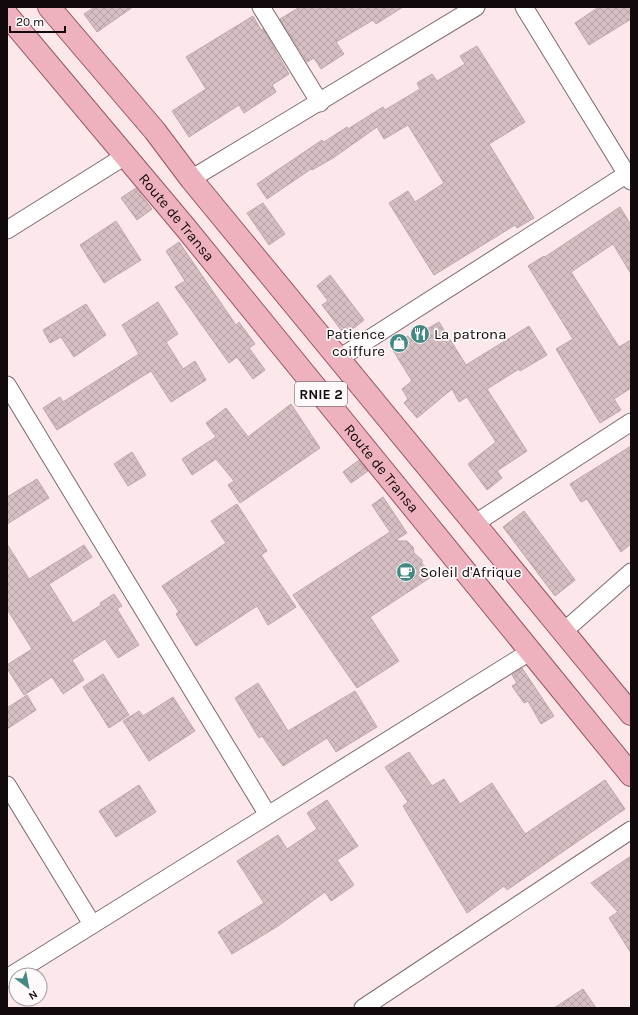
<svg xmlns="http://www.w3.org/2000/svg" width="638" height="1015" viewBox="0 0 638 1015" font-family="Karla,sans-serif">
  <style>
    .building { fill: url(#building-cross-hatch); stroke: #bea7aa }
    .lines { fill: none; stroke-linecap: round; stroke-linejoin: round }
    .minor-casing { stroke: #7f696d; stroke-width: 19 }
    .primary-casing { stroke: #985663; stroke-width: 24 }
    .minor { stroke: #fff; stroke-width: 17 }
    .primary { stroke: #edb2be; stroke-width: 22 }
    .labels { text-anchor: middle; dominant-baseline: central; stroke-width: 3.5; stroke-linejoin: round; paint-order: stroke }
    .shield { fill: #fef9fa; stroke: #585153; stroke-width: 1 }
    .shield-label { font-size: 14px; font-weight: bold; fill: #11090b }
    .street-label { font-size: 15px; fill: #11090b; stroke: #fef9fa }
    .poi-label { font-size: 15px; fill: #11090b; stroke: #fef9fa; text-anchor: start }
  </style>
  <defs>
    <pattern id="building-cross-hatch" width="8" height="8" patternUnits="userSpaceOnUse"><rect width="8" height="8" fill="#d6bfc2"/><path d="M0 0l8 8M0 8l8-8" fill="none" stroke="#b7a3a5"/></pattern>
  </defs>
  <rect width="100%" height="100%" fill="#fce8eb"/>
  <g class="building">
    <polygon points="95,7 133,7 97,32 84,14"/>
    <polygon points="300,7 403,7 376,24 373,20 336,42 344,54 321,69 314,58 307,62 280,19"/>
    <polygon points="599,7 631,7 631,19 589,45 575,23"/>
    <polygon points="253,16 261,30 263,29 289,74 272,85 276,92 244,113 239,105 189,137 172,111 206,89 186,57"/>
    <polygon points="477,46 525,122 489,144 534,218 517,228 515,225 434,275 389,203 408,191 415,202 444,183 408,125 384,139 377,127 333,158 312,170 311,169 267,199 257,184 322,140 324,142 347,127 348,129 383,107 385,110 420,89 417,83 432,74 437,81 465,64 460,56"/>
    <polygon points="136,188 152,209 137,220 121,198"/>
    <polygon points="263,203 285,234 269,245 247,213"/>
    <polygon points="620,207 631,225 631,274 613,244 571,272 619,347 631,340 631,388 614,399 621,410 600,423 556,349 573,339 528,266 544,256 545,257"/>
    <polygon points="116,221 141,260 104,283 80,245"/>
    <polygon points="179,242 236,325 239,322 255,344 249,348 265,370 253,379 237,357 229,363 175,287 185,281 166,251"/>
    <polygon points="330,275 364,320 345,335 322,305 328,301 317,286"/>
    <polygon points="158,302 178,334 166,342 183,369 195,361 206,380 171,402 151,371 57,430 43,408 60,397 63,402 139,354 122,325"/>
    <polygon points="86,304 106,335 74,357 61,337 50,343 43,330"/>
    <polygon points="439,322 466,365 529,326 547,355 520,371 519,369 487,389 527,451 497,471 502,478 487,490 468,464 496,442 467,397 459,402 452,389 417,418 404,403 408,399 402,389 412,381 391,347 408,336 410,339"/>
    <polygon points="291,404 320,448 240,503 228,485 234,481 216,459 192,475 182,459 216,437 206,423 226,408 248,437"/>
    <polygon points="631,446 631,544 621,552 587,499 581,502 570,484"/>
    <polygon points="132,452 146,475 128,486 114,464"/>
    <polygon points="359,460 368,471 351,483 343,472"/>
    <polygon points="37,479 49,498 7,524 7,497"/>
    <polygon points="383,497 407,533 397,539 398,541 407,541 413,547 414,553 422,560 422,564 426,567 431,577 370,617 399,661 357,688 293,595 390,532 372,505"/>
    <polygon points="237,504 267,551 261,555 296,607 268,625 257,606 196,646 176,614 179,612 162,586 226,543 211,521"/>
    <polygon points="524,511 575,580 555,596 503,527"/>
    <polygon points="7,544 29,579 84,545 92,557 49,584 73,623 101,605 100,603 114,594 122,606 117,609 139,645 118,658 105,639 72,660 84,680 63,694 52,677 24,695 7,668 7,665 32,649 7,609"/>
    <polygon points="522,668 554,716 541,724 528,701 524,703 512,686 517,683 512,675"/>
    <polygon points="103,674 129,715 109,728 83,687"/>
    <polygon points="258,683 288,731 355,691 377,727 336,752 327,738 283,766 262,736 259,738 235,698"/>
    <polygon points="27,695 36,710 7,729 7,708"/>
    <polygon points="173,697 195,731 149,761 123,721 139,711 143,716"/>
    <polygon points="409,752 432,786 444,779 460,804 492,783 525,834 605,780 625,809 507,890 504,886 467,913 403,806 408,802 385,767"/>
    <polygon points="139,785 156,812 116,837 99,811"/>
    <polygon points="327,800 358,846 337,860 354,885 331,901 325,892 278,926 232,954 218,932 264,903 237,861 278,835 287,849 317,829 307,813"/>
    <polygon points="631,856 631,953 609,918 618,912 591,883"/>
    <polygon points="583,989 596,1008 554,1008"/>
  </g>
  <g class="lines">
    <defs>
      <g id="minor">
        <polyline points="261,7 320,103"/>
        <polyline points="524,7 631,181"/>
        <polyline points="191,179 476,7"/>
        <polyline points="7,230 125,156"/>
        <polyline points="338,359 627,174"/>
        <polyline points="7,385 268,815"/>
        <polyline points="474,524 631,422"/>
        <polyline points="563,632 631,572"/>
        <polyline points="7,785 92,924"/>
        <polyline points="7,978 531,651"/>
        <polyline points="363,1008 631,830"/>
      </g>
      <g id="primary">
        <polyline points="49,7 155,131 191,179 631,714"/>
        <path id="s1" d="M 7,15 L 185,227 L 631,775"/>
      </g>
    </defs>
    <use href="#minor" class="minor-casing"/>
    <use href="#primary" class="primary-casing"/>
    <use href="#minor" class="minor"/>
    <use href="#primary" class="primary"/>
  </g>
  <defs>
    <symbol id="restaurant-disc" viewBox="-11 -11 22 22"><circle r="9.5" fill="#428983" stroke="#fef9fa"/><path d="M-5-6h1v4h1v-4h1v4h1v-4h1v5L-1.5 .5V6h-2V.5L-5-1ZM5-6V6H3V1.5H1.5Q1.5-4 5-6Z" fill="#fff"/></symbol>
    <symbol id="shop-disc" viewBox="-11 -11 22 22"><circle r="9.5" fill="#428983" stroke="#fef9fa"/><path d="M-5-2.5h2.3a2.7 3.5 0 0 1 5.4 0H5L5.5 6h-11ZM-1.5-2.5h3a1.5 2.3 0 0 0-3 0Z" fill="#fff"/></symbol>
    <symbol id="cafe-disc" viewBox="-11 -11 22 22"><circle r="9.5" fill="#428983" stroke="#fef9fa"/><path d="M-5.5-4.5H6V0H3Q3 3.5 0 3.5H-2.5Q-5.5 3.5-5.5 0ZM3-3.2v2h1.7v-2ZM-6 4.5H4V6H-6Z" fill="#fff"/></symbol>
  </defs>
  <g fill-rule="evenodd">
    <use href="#restaurant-disc" x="409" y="323" width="22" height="22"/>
    <use href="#shop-disc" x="388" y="332" width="22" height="22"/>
    <use href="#cafe-disc" x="395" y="561" width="22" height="22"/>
  </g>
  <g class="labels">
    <rect class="shield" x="295" y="382" width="52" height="24" rx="3"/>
    <g class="shield-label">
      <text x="321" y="394">RNIE 2</text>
    </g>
    <g class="street-label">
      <text stroke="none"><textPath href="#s1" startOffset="264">Route de Transa</textPath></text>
      <text stroke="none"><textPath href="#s1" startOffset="588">Route de Transa</textPath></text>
    </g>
    <g class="poi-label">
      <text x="385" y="334" text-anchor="end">Patience<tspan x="385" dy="17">coiffure</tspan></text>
      <text x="434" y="334">La patrona</text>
      <text x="420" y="572">Soleil d'Afrique</text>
    </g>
  </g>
  <rect width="638" height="1015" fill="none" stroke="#11090b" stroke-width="16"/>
  <g transform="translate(28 987) rotate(148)"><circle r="19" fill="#fef9fa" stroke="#9f999a"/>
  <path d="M0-3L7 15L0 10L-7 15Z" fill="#428983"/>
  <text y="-6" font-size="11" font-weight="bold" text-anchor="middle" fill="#11090b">N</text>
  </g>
  <path d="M10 26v6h55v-6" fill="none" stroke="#11090b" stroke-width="2"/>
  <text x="16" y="26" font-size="12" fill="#11090b" stroke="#fef9fa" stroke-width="3" paint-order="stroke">20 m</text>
</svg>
